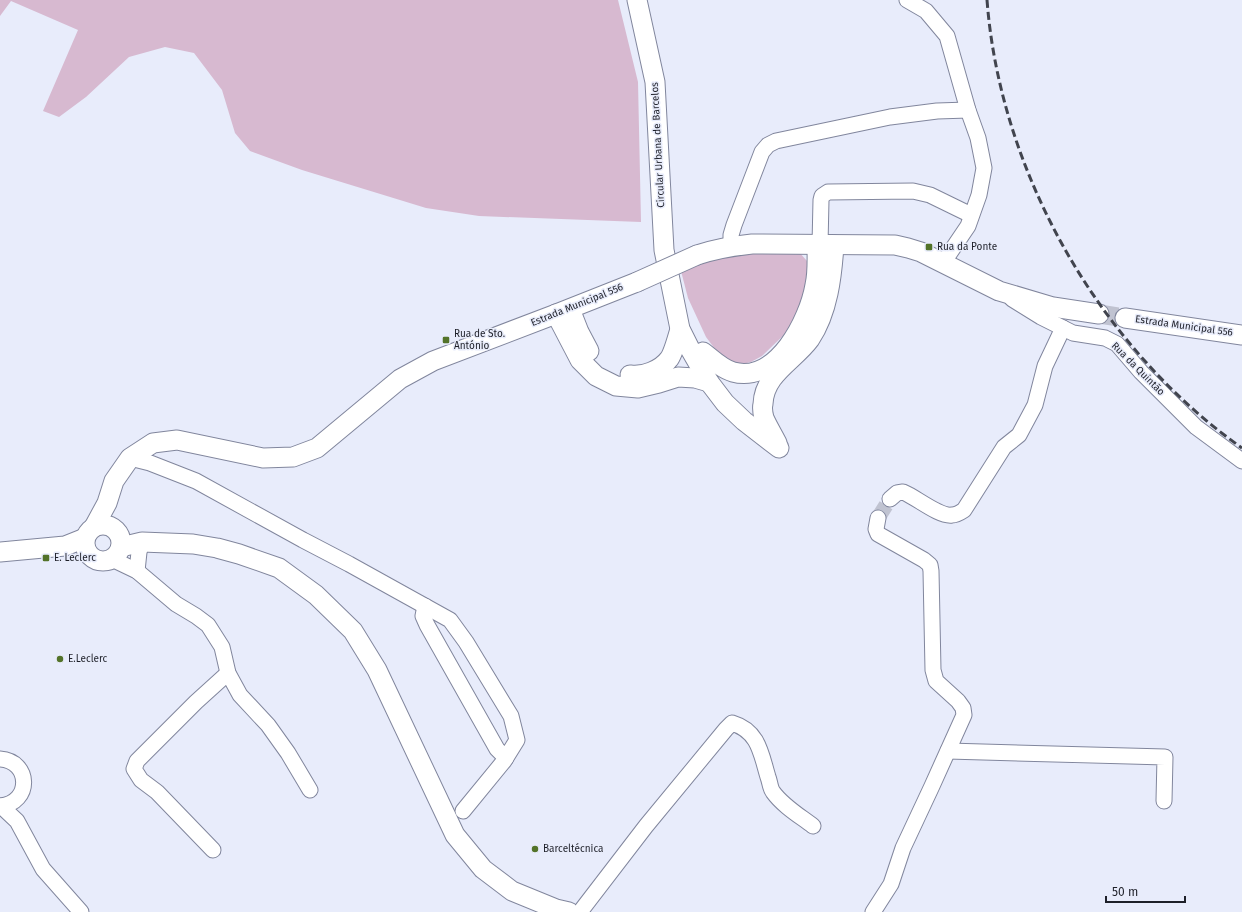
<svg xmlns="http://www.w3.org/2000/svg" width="1242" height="912" viewBox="0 0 1242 912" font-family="'Fira Sans',sans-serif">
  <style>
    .green { fill: #d7b9d0 }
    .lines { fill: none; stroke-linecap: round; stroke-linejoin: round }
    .minor-tunnel { stroke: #c0c3d1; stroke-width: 15; stroke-dasharray: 15 8; stroke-linecap: butt }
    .major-tunnel { stroke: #c0c3d1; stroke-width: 19; stroke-dasharray: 19 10; stroke-linecap: butt }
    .minor-casing { stroke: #81869d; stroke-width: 17 }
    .major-casing { stroke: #81869d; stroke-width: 21 }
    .minor { stroke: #fff; stroke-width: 15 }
    .major { stroke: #fff; stroke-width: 19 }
    .rail { stroke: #41444e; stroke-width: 3; stroke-dasharray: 8 4; stroke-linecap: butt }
    .major-bridge-casing { stroke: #81869d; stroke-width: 21; stroke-linecap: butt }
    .major-bridge { stroke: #fff; stroke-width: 19 }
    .poi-dot { fill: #537329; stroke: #e8ecfb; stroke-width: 1.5 }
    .labels { text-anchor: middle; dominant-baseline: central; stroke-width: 3; stroke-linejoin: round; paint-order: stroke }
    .street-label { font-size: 10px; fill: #1e2029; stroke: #e8ecfb }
    .poi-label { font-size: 10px; fill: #1e2029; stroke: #e8ecfb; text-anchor: start }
  </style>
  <rect width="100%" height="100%" fill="#e8ecfb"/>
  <g class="green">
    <polygon points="0,0 618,0 638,82 641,222 479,216 426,208 302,170 250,151 235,133 222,90 194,53 165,47 129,57 86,97 59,117 43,111 78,30 11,1 0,16"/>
    <polygon points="738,251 799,252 807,261 810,273 806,296 788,331 762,356 751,362 738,365 727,361 718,353 706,337 688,298 681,271"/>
  </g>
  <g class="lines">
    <polyline class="minor-tunnel" points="878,518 890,499"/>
    <polyline class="major-tunnel" points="1099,314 1125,318"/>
    <defs>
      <g id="minor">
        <polyline points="907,0 926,11 947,36 968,110 978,138 984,168 979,195 968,226 943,263"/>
        <polyline points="820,245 821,200 822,196 828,192 913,191 930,195 971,215"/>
        <polyline points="731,246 731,235 734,225 762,152 768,145 776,141 890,117 937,111 968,110"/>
        <polyline points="1012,299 1041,317 1073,333 1105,338 1117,344 1141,372 1196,427 1242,461"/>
        <polyline points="130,458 150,463 196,481 303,540 349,564 450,620 466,642 511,716 517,740 504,761 463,811"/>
        <path d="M 890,499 L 897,493 L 903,492 C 916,497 939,517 952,515 C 957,515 961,512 964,510 L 1004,447 L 1019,435 L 1035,405 L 1045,366 L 1063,328"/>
        <polyline points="112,559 137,571 176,604 196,616 208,625 222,647 228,673 240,695 268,725 288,753 310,790"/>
        <polyline points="137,571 139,552 142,542"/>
        <polyline points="425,606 423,616 427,625 497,749 506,758"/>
        <polyline points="948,751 1165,757 1164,801"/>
        <path d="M 0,759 C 31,761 32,803 0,806"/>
        <polyline points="1,806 17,821 43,869 81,912"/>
        <polyline points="213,850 157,792 141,780 134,769 137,761 196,702 228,673"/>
        <path d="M 580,912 L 646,826 L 726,729 L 732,723 C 759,731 761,754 768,777 C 770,782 770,788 773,792 C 783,806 800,816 813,826"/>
        <polyline points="873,912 891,884 903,848 932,786 964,715 963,708 958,701 936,681 933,670 931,571 930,565 924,560 878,534 876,529 878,518"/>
      </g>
      <g id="major">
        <polyline points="637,0 655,82 664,250 680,329 690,349 709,382 725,403 744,421 779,448"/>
        <path d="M 697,255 C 715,249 733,246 752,244 L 895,245 L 908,248 L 921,252 L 999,291 L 1053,307 L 1099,314"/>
        <polyline points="570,309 579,332 589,351"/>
        <polyline points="556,314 580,360 596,376 616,386 638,388 659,383 678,377 695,378 709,382"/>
        <polyline points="1125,318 1242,335"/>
        <path d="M 703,352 C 712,359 722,369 733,372 C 777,384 809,320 815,285 C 818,272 817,258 817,245"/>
        <path d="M 630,375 C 643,377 661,370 669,359 C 673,354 678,336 680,329"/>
        <path d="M 777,443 C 773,435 768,427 764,418 C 763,414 762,408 763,404 C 764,374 794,361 810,339 C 828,312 832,276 834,245"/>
        <circle cx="103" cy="543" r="18"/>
        <polyline points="94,527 107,503 114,481 130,458 153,443 177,440 263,458 293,457 317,448 400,379 433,361 556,314 637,282"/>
        <polyline points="121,547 142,542 193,544 217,548 239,554 279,568 316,595 353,631 377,670 455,835 483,869 512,891 556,909 569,912"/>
        <polyline points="0,552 65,546 85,538"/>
      </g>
    </defs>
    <use href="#minor" class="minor-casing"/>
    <use href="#major" class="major-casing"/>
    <use href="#minor" class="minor"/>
    <use href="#major" class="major"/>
    <path class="rail" d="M 987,0 C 1000,173 1100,348 1242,448"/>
    <defs>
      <polyline id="major-bridge" points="637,282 697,255"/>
    </defs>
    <use href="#major-bridge" class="major-bridge-casing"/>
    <use href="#major-bridge" class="major-bridge"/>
  </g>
  <g class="poi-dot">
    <rect x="925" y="243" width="8" height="8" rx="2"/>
    <rect x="442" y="336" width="8" height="8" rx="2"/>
    <rect x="42" y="554" width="8" height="8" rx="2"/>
    <circle cx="60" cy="659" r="4"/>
    <circle cx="535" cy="849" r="4"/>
  </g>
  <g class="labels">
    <g class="street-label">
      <text transform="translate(658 145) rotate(-93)">Circular Urbana de Barcelos</text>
      <text transform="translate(577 305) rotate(-22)">Estrada Municipal 556</text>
      <text transform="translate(1184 326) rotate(8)">Estrada Municipal 556</text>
      <text transform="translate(1138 369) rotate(45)">Rua da Quintão</text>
    </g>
    <g class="poi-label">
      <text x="937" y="247">Rua da Ponte</text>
      <text x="454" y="334">Rua de Sto.<tspan x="454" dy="12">António</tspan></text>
      <text x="54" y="558">E. Leclerc</text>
      <text x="68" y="659">E.Leclerc</text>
      <text x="543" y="849">Barceltécnica</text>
    </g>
  </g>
  <path d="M1106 896v6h79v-6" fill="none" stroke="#1e2029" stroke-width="2"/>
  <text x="1112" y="896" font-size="12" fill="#1e2029" stroke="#e8ecfb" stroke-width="3" paint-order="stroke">50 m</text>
</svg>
